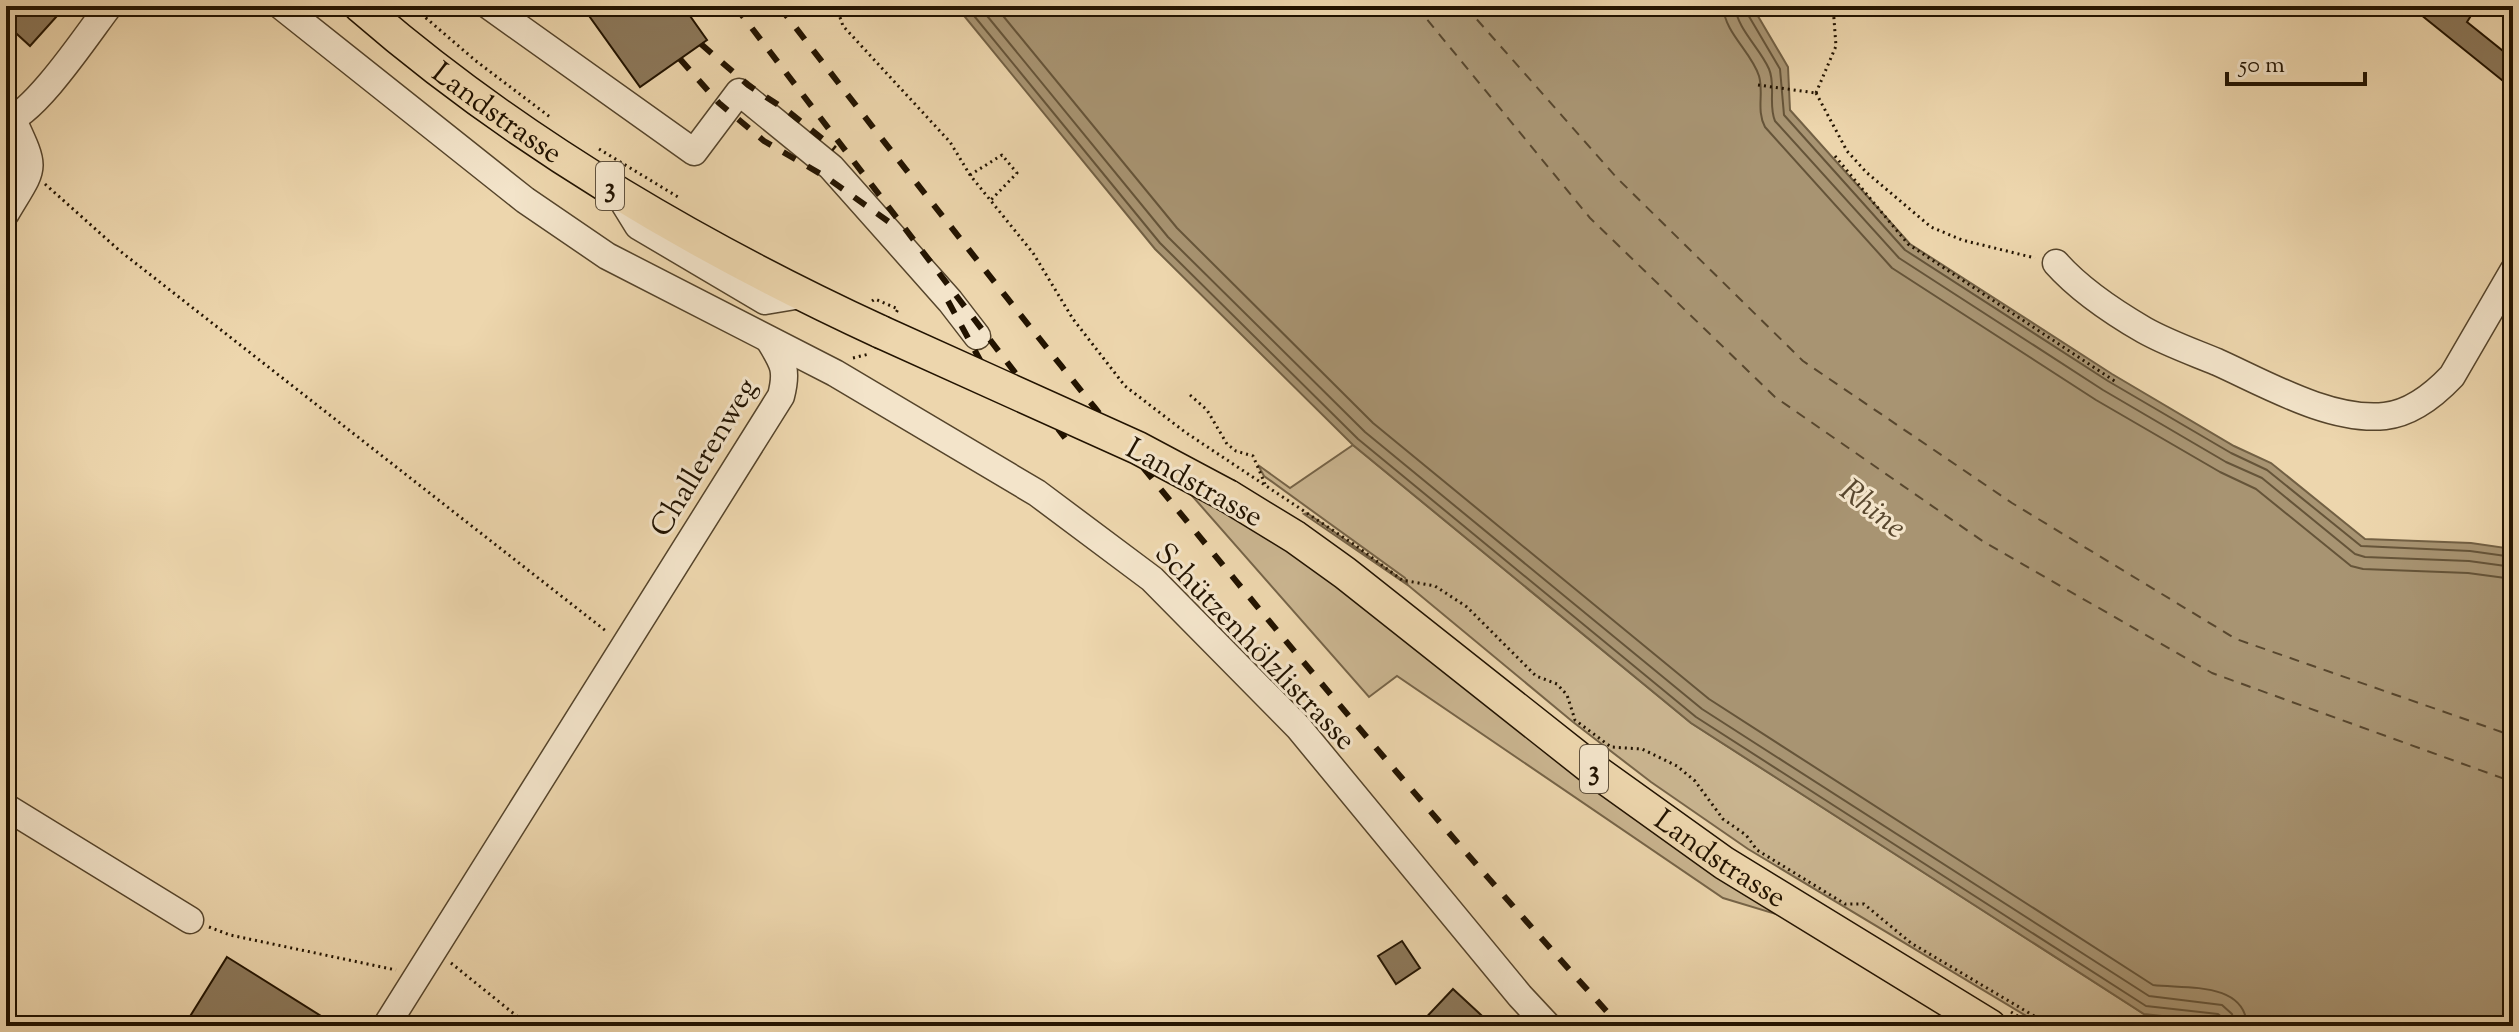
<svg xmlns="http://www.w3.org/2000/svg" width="2519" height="1032" viewBox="0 0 2519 1032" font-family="'Sorts Mill Goudy',serif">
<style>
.green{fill:#cab590;stroke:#766448;stroke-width:2}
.water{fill:#a89472;stroke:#726044;stroke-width:2}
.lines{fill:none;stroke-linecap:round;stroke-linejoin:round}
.shore{stroke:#655439;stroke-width:2}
.ferry{stroke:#58472e;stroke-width:2;stroke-dasharray:10 8;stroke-linecap:butt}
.building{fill:#8c785a;stroke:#221300;stroke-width:2}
.minor-casing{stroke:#55442b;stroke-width:29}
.major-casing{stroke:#221300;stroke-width:35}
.path{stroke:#221300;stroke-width:3;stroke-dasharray:2 4;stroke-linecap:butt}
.minor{stroke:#f3e4ca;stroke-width:26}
.major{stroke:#edd6ad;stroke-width:32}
.rail{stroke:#221300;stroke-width:6;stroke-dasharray:14 14;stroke-linecap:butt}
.major-bridge-casing{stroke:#221300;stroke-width:35;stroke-linecap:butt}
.major-bridge{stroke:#edd6ad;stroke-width:32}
.labels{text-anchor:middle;stroke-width:6;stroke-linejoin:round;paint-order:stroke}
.shield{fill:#f3e4ca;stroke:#61523d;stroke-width:2}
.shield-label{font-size:28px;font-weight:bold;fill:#221300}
.street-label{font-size:30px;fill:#221300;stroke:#f3e4ca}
.water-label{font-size:32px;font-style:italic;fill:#58472e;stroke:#f3e4ca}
</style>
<rect width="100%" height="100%" fill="#edd6ad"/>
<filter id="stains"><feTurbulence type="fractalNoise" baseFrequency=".0025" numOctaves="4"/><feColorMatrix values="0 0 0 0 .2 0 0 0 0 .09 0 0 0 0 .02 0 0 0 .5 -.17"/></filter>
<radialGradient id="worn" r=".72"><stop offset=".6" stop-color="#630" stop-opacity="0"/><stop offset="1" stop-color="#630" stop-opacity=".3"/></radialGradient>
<!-- green -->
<g class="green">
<path d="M1353,445L1691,723L2144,1014L2251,1026H2043L1748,849L1651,782L1573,722L1409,586L1304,514L1307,513L1407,583L1405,578L1264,476L1258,465L1290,488Z"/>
<path d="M1187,490L1299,555L1789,918L1723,898L1397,676L1369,697Z"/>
</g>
<!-- water -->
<path class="water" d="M956,6H1752L1788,67L1790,110L1910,244L2112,374L2234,446L2271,463L2365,539L2471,543L2513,549V1026H2251L2144,1014L1691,723L1353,445L1155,249Z"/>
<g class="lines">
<!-- shore -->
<g class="shore">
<path d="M966,6L1160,243L1358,439L1696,717L2146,1006L2218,1014L2224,1019L2225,1026"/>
<path d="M979,6L1168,237L1365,432L1702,709L2149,996L2222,1005L2232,1014L2235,1026"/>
<path d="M995,6L1177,228L1373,423L1709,699L2153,985C2185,989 2245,981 2247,1026"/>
<path d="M1723,6C1725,34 1751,51 1759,76C1764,93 1756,110 1765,127L1892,268L2096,400L2220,472L2256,489L2351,566L2363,569L2468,573L2513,579"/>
<path d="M1735,6C1737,29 1760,48 1769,69C1776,85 1768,105 1775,121L1899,258L2103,390L2226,462L2262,478L2355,554L2365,557L2469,561L2513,567"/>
<path d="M1746,6L1747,13L1780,69L1784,115L1905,250L2108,381L2231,453L2267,470L2361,546L2470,551L2513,557"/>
</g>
<!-- ferry -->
<g class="ferry">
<path d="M1416,6L1590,218L1775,397L1984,542L2212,673L2513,782"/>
<path d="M1465,6L1617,178L1803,361L2012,503L2236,639L2513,736"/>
</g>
</g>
<!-- building -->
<g class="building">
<path d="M6,6H66L30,46L6,24Z"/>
<path d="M582,6H683L707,40L640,87Z"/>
<path d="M2410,6H2477L2467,22L2513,59V89Z"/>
<path d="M1402,941L1420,968L1396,984L1378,956Z"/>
<path d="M227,957L337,1026H184Z"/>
<path d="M1453,989L1493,1026H1418Z"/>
</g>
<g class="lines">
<!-- minor casing -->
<g class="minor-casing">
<g id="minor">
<path d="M281,6L525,200L607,256L835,373L1037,493L1152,579L1298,727L1520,996L1548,1026"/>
<path d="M489,6L694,152L739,92L831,167L950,301L977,336"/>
<path d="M6,121C35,114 89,32 109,6"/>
<path d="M617,192L638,226L765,301L801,295"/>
<path d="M6,213C35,164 37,172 13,120"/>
<path d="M2056,263C2080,290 2113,312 2144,330C2167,343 2193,352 2217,362C2266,384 2331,422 2385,416C2412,413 2434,395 2452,376L2513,271"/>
<path d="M6,807L190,920"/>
<path d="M386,1026L781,396C788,369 783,363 769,340"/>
</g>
</g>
<!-- major casing -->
<g class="major-casing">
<g id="major">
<path id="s1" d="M360,6C514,140 697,247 881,332"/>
<path id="s2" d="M1228,496L1295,537L1345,573L1590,767L1724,863L1990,1026"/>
</g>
</g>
<!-- path -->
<g class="path">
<path d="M412,6L476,61L550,117"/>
<path d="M836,6L843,26L950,142L970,175L1033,253L1073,319L1125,386L1185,432L1355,545L1402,580L1435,586L1467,607L1536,676L1557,684L1567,695L1575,720L1611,747L1642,749L1677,766L1695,781L1723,819L1746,835L1757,850L1845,904H1864L1911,943L2051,1026"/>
<path d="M1758,85L1816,93"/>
<path d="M1816,93L1847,151L1866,172L1931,227L1962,240L2035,258"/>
<path d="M1816,93L1836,46L1833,6"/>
<path d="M599,149L678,197"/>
<path d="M1835,156L1908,244L2116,382"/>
<path d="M970,175L1002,155L1017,173L990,201"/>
<path d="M45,184L120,251L606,631"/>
<path d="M872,301L875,299L898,309L896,313"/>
<path d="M853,358L869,354"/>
<path d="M1190,395L1207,410L1227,444L1236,451L1253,456L1265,484"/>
<path d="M209,927L230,935L396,970"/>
<path d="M451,963L529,1026"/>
<path d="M2011,1012L2034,1026"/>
</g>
<!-- minor -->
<use href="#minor" class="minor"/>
<!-- major -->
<use href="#major" class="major"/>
<!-- rail -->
<g class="rail">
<path d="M735,6L1065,438"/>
<path d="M779,6C1048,355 1324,699 1620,1026"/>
<path d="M701,44L748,85L789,112L835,149"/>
<path d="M680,59L719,103L764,141L826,177L889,222"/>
<path d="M948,301L980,360L1017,411"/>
</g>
<!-- major-bridge casing -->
<g class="major-bridge-casing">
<path id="major-bridge" d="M881,332L1138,448L1228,496"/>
</g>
<!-- major-bridge -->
<use href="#major-bridge" class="major-bridge"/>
</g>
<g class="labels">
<!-- shield labels -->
<g class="shield">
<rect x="596" y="162" width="28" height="48" rx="6"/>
<rect x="1580" y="745" width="28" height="48" rx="6"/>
</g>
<g class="shield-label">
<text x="610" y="196">3</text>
<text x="1594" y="779">3</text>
</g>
<!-- street labels -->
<g class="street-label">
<text dy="10" stroke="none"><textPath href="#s1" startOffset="174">Landstrasse</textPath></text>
<text transform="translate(703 457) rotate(-59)" y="10">Challerenweg</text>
<text transform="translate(1195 482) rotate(29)" y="10">Landstrasse</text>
<text transform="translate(1256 646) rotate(46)" y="10">Schützenhölzlistrasse</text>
<text dy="10" stroke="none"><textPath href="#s2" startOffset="612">Landstrasse</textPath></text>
</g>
<!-- water labels -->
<g class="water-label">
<text transform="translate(1874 508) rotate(38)" y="11">Rhine</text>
</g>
</g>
<!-- margin -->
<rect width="2519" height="1032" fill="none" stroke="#edd6ad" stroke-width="32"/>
<rect x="8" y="8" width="2503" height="1016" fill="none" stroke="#221300" stroke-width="4"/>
<rect x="16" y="16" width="2487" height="1000" fill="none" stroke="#221300" stroke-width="2"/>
<!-- scale -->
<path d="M2227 72v12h138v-12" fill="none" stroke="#221300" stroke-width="4"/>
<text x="2239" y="72" font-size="24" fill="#221300" stroke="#f3e4ca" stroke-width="6" paint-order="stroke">50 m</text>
<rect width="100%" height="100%" filter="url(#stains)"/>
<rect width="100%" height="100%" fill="url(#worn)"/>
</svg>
